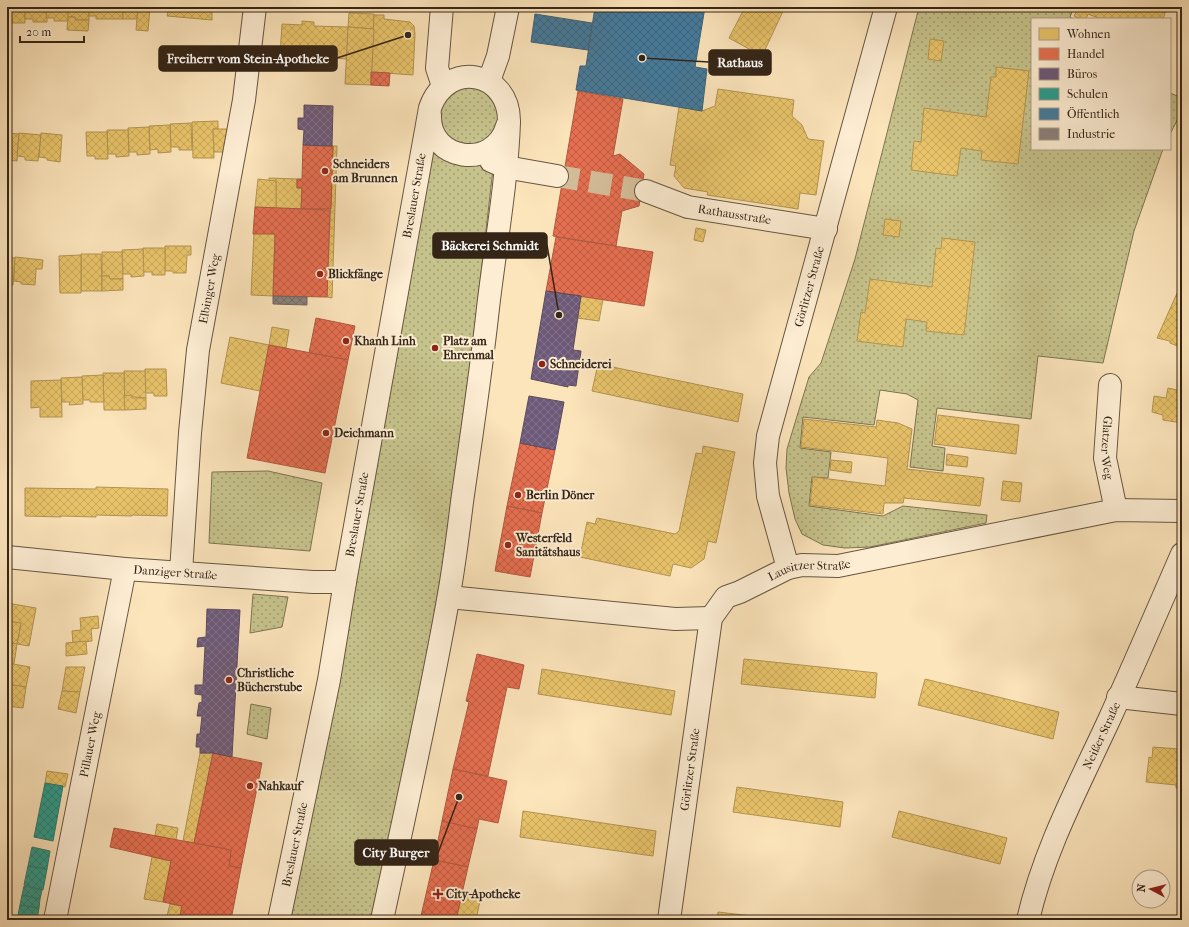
<svg xmlns="http://www.w3.org/2000/svg" width="1189" height="927" viewBox="0 0 1189 927" font-family="'IM FELL French Canon',serif">
<style>
.grass{fill:url(#grass-dots);stroke:#7d7451}
.homes{fill:url(#homes-cross-hatch);stroke:#b39451}
.shops{fill:url(#shops-cross-hatch);stroke:#b15940}
.offices{fill:url(#offices-cross-hatch);stroke:#5c495c}
.schools{fill:url(#schools-cross-hatch);stroke:#2d796b}
.public{fill:url(#public-cross-hatch);stroke:#406175}
.industry{fill:url(#industry-cross-hatch);stroke:#70655e}
.lines{fill:none;stroke-linecap:round;stroke-linejoin:round}
.minor-tunnel{stroke:#d4be9a;stroke-width:22;stroke-dasharray:22 11;stroke-linecap:butt}
.minor-casing{stroke:#665540;stroke-width:24}
.minor{stroke:#fdedd3;stroke-width:22}
.poi-dot{fill:#8f2418;stroke:#fdedd3;stroke-width:1.5}
.labels{text-anchor:middle;stroke-width:4;stroke-linejoin:round;paint-order:stroke}
.poi-label{font-size:12px;font-weight:bold;fill:#342517;stroke:#fdedd3;text-anchor:start}
.street-label{font-size:12px;fill:#342517;stroke:#fdedd3}
.leader{fill:none;stroke:#342517;stroke-width:1.5}
.callout-dot{fill:#342517;stroke:#fdedd3;stroke-width:1.5}
.callout{fill:#342517;stroke:#342517;stroke-width:1.5}
.callout-label{font-size:13px;text-anchor:middle;font-weight:bold;fill:#fff}
</style>
<defs>
<pattern id="grass-dots" width="8" height="8" patternUnits="userSpaceOnUse"><rect width="8" height="8" fill="#c6c28b"/><path d="M2 2h.1M6 6h.1" fill="none" stroke="#a29d71" stroke-width="1.8" stroke-linecap="round"/></pattern>
<pattern id="homes-cross-hatch" width="8" height="8" patternUnits="userSpaceOnUse"><rect width="8" height="8" fill="#e9c46a"/><path d="M0 0l8 8M0 8l8-8" fill="none" stroke="#c8a85b"/></pattern>
<pattern id="shops-cross-hatch" width="8" height="8" patternUnits="userSpaceOnUse"><rect width="8" height="8" fill="#e76f51"/><path d="M0 0l8 8M0 8l8-8" fill="none" stroke="#bc5b42"/></pattern>
<pattern id="offices-cross-hatch" width="8" height="8" patternUnits="userSpaceOnUse"><rect width="8" height="8" fill="#6d597a"/><path d="M0 0l8 8M0 8l8-8" fill="none" stroke="#82728a"/></pattern>
<pattern id="schools-cross-hatch" width="8" height="8" patternUnits="userSpaceOnUse"><rect width="8" height="8" fill="#2a9d8f"/><path d="M0 0l8 8M0 8l8-8" fill="none" stroke="#258074"/></pattern>
<pattern id="public-cross-hatch" width="8" height="8" patternUnits="userSpaceOnUse"><rect width="8" height="8" fill="#457b9d"/><path d="M0 0l8 8M0 8l8-8" fill="none" stroke="#3a657f"/></pattern>
<pattern id="industry-cross-hatch" width="8" height="8" patternUnits="userSpaceOnUse"><rect width="8" height="8" fill="#8a817c"/><path d="M0 0l8 8M0 8l8-8" fill="none" stroke="#726965"/></pattern>
</defs>
<rect width="100%" height="100%" fill="#fce4bb"/>
<filter id="stains"><feTurbulence type="fractalNoise" baseFrequency=".005" numOctaves="4"/><feColorMatrix values="0 0 0 0 .2 0 0 0 0 .09 0 0 0 0 .02 0 0 0 .5 -.17"/></filter>
<radialGradient id="worn" r=".72"><stop offset=".6" stop-color="#630" stop-opacity="0"/><stop offset="1" stop-color="#630" stop-opacity=".3"/></radialGradient>
<!-- grass -->
<g class="grass">
<path d="M919,7H1074L1070,17L1073,19H1032V149H1163L1134,231L1103,363L1038,356L1031,419L937,408L932,446L945,448L943,471L910,467L918,400L907,394L880,390L874,425L803,417L800,448L831,452L828,478L812,477L809,506L883,516L903,506L987,515L986,523L870,547L845,548L823,545L802,534L795,519L789,493L786,468L787,449L809,377L821,363L855,259Z"/>
<path d="M475,85L495,100L499,117L469,378L428,670L372,920H287L438,109L448,92Z"/>
<path d="M1170,93L1182,98V111L1170,134Z"/>
<path d="M268,471L322,483L310,551L209,543L212,472Z"/>
<path d="M253,594L288,597L282,627L250,633Z"/>
<path d="M251,704L271,708L267,739L247,734Z"/>
</g>
<!-- homes -->
<g class="homes">
<path d="M7,7H25V23H11V20H7Z"/>
<path d="M25,7H47V22H33V19H25Z"/>
<path d="M47,7H68V21H54V18H46Z"/>
<path d="M68,7H89V20H76L75,17H68Z"/>
<path d="M89,7H123V19H96V16H89Z"/>
<path d="M123,7H138L137,19H123Z"/>
<path d="M138,7H150L148,31L136,30Z"/>
<path d="M169,7H212V20L167,16Z"/>
<path d="M745,7H785L762,56L729,38Z"/>
<path d="M1079,7H1167L1163,19H1101L1088,14L1086,19H1081L1074,16Z"/>
<path d="M349,13L374,14V29L348,27Z"/>
<path d="M374,15H384V19L410,22L414,26L415,34L413,75L371,72Z"/>
<path d="M68,17H75L76,20H89L88,31L67,30Z"/>
<path d="M302,21L314,22V26L348,27L347,59L333,58V62H321V58L280,56L282,24L302,25Z"/>
<path d="M348,27L374,29L371,85L345,84Z"/>
<path d="M930,39L944,41L941,61L928,59Z"/>
<path d="M996,67L1029,71L1018,164L981,160L982,151L961,148L957,176L911,170L914,141L921,142L924,108L986,117L991,77H996Z"/>
<path d="M718,89L794,100L792,116L802,125L808,139L824,141L816,195L800,193L798,209L707,195L708,192L684,188L674,176L676,166L670,165L679,107L702,111L715,106Z"/>
<path d="M218,121V129H213L214,158H193L192,122Z"/>
<path d="M191,123L192,150H179V147H171L170,124Z"/>
<path d="M170,125L171,152L158,153V149L150,150L149,126Z"/>
<path d="M149,127L150,154L137,155V152H129L128,128Z"/>
<path d="M213,129H228L223,152H214Z"/>
<path d="M107,130H128L129,156L116,157V154H108Z"/>
<path d="M86,132H107L108,159H95V156H87Z"/>
<path d="M7,133L19,134L17,161L7,160Z"/>
<path d="M19,133L41,135L38,161L25,160V157L17,156Z"/>
<path d="M41,133L62,135L60,162L47,160V158L39,157Z"/>
<path d="M333,146H337L332,298L327,297Z"/>
<path d="M269,178L297,179V188H302L301,209L276,208V181H269Z"/>
<path d="M258,179L276,181V208L255,207Z"/>
<path d="M885,219L901,221L899,237L883,235Z"/>
<path d="M696,228L706,230L703,242L694,240Z"/>
<path d="M254,233L275,234L273,296L251,295Z"/>
<path d="M942,238L975,242L964,335L926,331L927,322L906,319L903,347L857,341L861,312L865,313L870,279L932,287L936,248L941,249Z"/>
<path d="M165,246H191V255H187L186,273H173V271H165Z"/>
<path d="M143,248H165V275H152V272H143Z"/>
<path d="M143,249L144,276L131,277V274H123L122,250Z"/>
<path d="M102,252H122L123,279H110L109,276H102Z"/>
<path d="M81,254H101L102,291H81Z"/>
<path d="M81,255V293H60L59,256Z"/>
<path d="M7,257L15,258L13,285H7Z"/>
<path d="M15,257L43,260L42,269H36L35,285L21,284V282L14,281Z"/>
<path d="M102,276H109L110,279H123V290L102,291Z"/>
<path d="M1182,282V348L1170,343V341L1157,338Z"/>
<path d="M581,296L603,299L599,321L577,318Z"/>
<path d="M272,327L289,330L286,348L269,345Z"/>
<path d="M230,337L269,345L260,391L221,383Z"/>
<path d="M598,364L743,394L738,422L592,391Z"/>
<path d="M145,369H166L167,396H154V393H145Z"/>
<path d="M124,371H145L146,398L124,396Z"/>
<path d="M103,373H124L125,410H104Z"/>
<path d="M103,375L104,402H90V400H83L82,376Z"/>
<path d="M82,377L83,404L69,405L70,402H62L61,378Z"/>
<path d="M61,380L62,417H40V407L31,408V381Z"/>
<path d="M1168,388L1182,391V423L1163,420V415L1152,412L1154,396L1166,398Z"/>
<path d="M132,395V398H146V409L125,410L124,396Z"/>
<path d="M938,415L1019,425L1016,454L934,444Z"/>
<path d="M804,419L876,427L877,420L898,423L912,429L907,469L984,478L980,506L904,498L903,503H884L883,514L810,505L813,477L885,486L888,458L801,447Z"/>
<path d="M703,446L735,452L716,543L708,541L704,559L691,568L673,564L670,576L580,557L587,522L595,524L597,518L675,534L679,531L696,453L702,454Z"/>
<path d="M947,454L968,457L967,467L946,465Z"/>
<path d="M831,460L852,462L851,473L830,470Z"/>
<path d="M1003,481L1022,483L1020,502L1001,500Z"/>
<path d="M96,487L168,489L167,516L132,515V516L96,515V517L61,516V517L25,516V488L96,489Z"/>
<path d="M7,603L36,608L29,646L17,644L21,623L7,621Z"/>
<path d="M98,616L99,628L91,629L92,641L73,643L72,631L81,630L80,618Z"/>
<path d="M7,621L21,623L17,644L7,642Z"/>
<path d="M86,641L87,654L66,656V643Z"/>
<path d="M7,642L17,644L14,664L7,663Z"/>
<path d="M744,659L877,673L875,698L741,684Z"/>
<path d="M7,663L30,667L26,687L7,684Z"/>
<path d="M66,667H85L80,692L62,691Z"/>
<path d="M542,669L675,691L671,715L538,694Z"/>
<path d="M925,679L1059,712L1053,739L918,705Z"/>
<path d="M7,684L26,687L23,708L7,706Z"/>
<path d="M62,691L80,692L76,713L58,709Z"/>
<path d="M1153,747L1179,749L1178,754H1182V788H1176V785L1146,782L1149,757L1152,758Z"/>
<path d="M200,753H213L194,843L183,841Z"/>
<path d="M47,771L68,774L65,787L45,783Z"/>
<path d="M737,787L843,802L840,827L733,812Z"/>
<path d="M523,811L656,831L653,856L520,837Z"/>
<path d="M899,811L1007,838L1000,864L892,837Z"/>
<path d="M157,824L178,828L176,840L155,836Z"/>
<path d="M152,857L171,861L163,902L144,899Z"/>
<path d="M463,892L481,896L476,920H456Z"/>
<path d="M170,904L182,906L179,920H166Z"/>
<path d="M718,912L786,920H717Z"/>
</g>
<!-- shops -->
<g class="shops">
<path d="M371,72L390,73L389,86L371,85Z"/>
<path d="M578,91L623,99L613,156L620,154L644,174L639,206L622,211L616,246L553,236Z"/>
<path d="M303,145L333,146L331,209H301L302,188H297V179H302Z"/>
<path d="M255,207L330,210L327,297L273,296L275,234H253Z"/>
<path d="M556,237L653,252L644,306L546,291Z"/>
<path d="M316,318L355,326L348,360L309,353Z"/>
<path d="M269,345L348,360L325,473L247,458Z"/>
<path d="M520,443L555,450L542,513L507,506Z"/>
<path d="M507,506L542,513L530,577L495,571Z"/>
<path d="M477,654L524,665L519,689L507,687L488,776L453,769L469,702L466,701Z"/>
<path d="M213,753L262,763L241,868L229,866L231,850L194,843Z"/>
<path d="M453,769L507,781L498,823L479,819L477,829L442,821Z"/>
<path d="M442,821L477,829L468,867L434,860Z"/>
<path d="M114,828L231,850L229,866L241,868L231,920H179L182,906L163,902L171,861L110,847Z"/>
<path d="M434,860L468,867L456,920H420Z"/>
</g>
<!-- offices -->
<g class="offices">
<path d="M304,105L333,106L332,146L303,145L304,130L298,129V118H304Z"/>
<path d="M546,291L581,296L573,350L581,351L576,386L568,385V387L531,379Z"/>
<path d="M529,396L564,402L555,450L520,443Z"/>
<path d="M207,609L240,610L232,757L213,753H200V747H196L197,734H200L202,716H197L199,703L202,702V695L195,694V685H203L205,646L197,647L198,638L206,637Z"/>
</g>
<!-- schools -->
<g class="schools">
<path d="M45,783L63,786L53,841L34,837Z"/>
<path d="M32,847L50,851L47,869L28,866Z"/>
<path d="M28,866L47,869L43,890L24,885Z"/>
<path d="M24,886L42,890L40,899L22,895Z"/>
<path d="M22,895L40,899L39,908L20,905Z"/>
<path d="M20,905L39,908L37,920H17Z"/>
</g>
<!-- public -->
<g class="public">
<path d="M595,7H705L695,67L707,69L702,111L576,90L580,66H586Z"/>
<path d="M535,14L592,23L588,50L531,42Z"/>
</g>
<!-- industry -->
<path class="industry" d="M273,296L307,297V305L273,304Z"/>
<g class="lines">
<!-- minor-tunnel -->
<path class="minor-tunnel" d="M557,176L646,191"/>
<!-- minor casing -->
<g class="minor-casing">
<g id="minor">
<path d="M442,7L437,68L443,86"/>
<path d="M489,81L498,56L508,7"/>
<path d="M430,115C428,161 494,171 507,126"/>
<path d="M491,161L505,167L557,176"/>
<path id="s1" d="M646,191L688,207L826,229"/>
<path id="s2" d="M1110,385L1105,458L1116,510"/>
<path id="s3" d="M7,557L125,569L313,582H345"/>
<path id="s4" d="M788,568L768,496L765,463L768,436L886,7"/>
<path id="s5" d="M181,572L190,433L198,350L244,100L255,7"/>
<path d="M449,597L675,619L711,618"/>
<path d="M1118,697L1182,704"/>
<path id="s6" d="M55,920L125,569"/>
<path id="s7" d="M279,920L329,680L345,582L430,108C447,59 510,71 509,122C507,182 495,248 488,308C481,373 471,438 462,502C458,535 454,567 448,600C429,707 405,813 382,920"/>
<path id="s8" d="M669,920L711,618L726,597L740,592L788,568L802,565L838,566L1116,510L1182,511"/>
<path id="s9" d="M1028,920C1044,850 1079,785 1109,720C1134,665 1158,609 1182,554"/>
</g>
</g>
<!-- minor -->
<use href="#minor" class="minor"/>
</g>
<!-- markers -->
<g class="poi-dot">
<circle cx="325" cy="171" r="4"/>
<circle cx="320" cy="274" r="4"/>
<circle cx="346" cy="341" r="4"/>
<circle cx="435" cy="348" r="4"/>
<circle cx="542" cy="364" r="4"/>
<circle cx="326" cy="433" r="4"/>
<circle cx="518" cy="495" r="4"/>
<circle cx="508" cy="545" r="4"/>
<circle cx="229" cy="680" r="4"/>
<circle cx="250" cy="786" r="4"/>
<path d="M436 888h4v4h4v4h-4v4h-4v-4h-4v-4h4z"/>
</g>
<g class="labels">
<!-- poi labels -->
<g class="poi-label">
<text x="333" y="168">Schneiders<tspan x="333" dy="14">am Brunnen</tspan></text>
<text x="328" y="278">Blickfänge</text>
<text x="354" y="345">Khanh Linh</text>
<text x="443" y="345">Platz am<tspan x="443" dy="14">Ehrenmal</tspan></text>
<text x="550" y="368">Schneiderei</text>
<text x="334" y="437">Deichmann</text>
<text x="526" y="499">Berlin Döner</text>
<text x="516" y="542">Westerfeld<tspan x="516" dy="14">Sanitätshaus</tspan></text>
<text x="237" y="677">Christliche<tspan x="237" dy="14">Bücherstube</tspan></text>
<text x="258" y="790">Nahkauf</text>
<text x="446" y="898">City-Apotheke</text>
</g>
<!-- street labels -->
<g class="street-label">
<text dy="4" stroke="none"><textPath href="#s7" startOffset="737">Breslauer Straße</textPath></text>
<text dy="4" stroke="none"><textPath href="#s1" startOffset="92">Rathausstraße</textPath></text>
<text dy="4" stroke="none"><textPath href="#s4" startOffset="290">Görlitzer Straße</textPath></text>
<text dy="4" stroke="none"><textPath href="#s5" startOffset="285">Elbinger Weg</textPath></text>
<text dy="4" stroke="none"><textPath href="#s2" startOffset="63">Glatzer Weg</textPath></text>
<text dy="4" stroke="none"><textPath href="#s7" startOffset="413">Breslauer Straße</textPath></text>
<text dy="4" stroke="none"><textPath href="#s8" startOffset="420">Lausitzer Straße</textPath></text>
<text dy="4" stroke="none"><textPath href="#s3" startOffset="169">Danziger Straße</textPath></text>
<text dy="4" stroke="none"><textPath href="#s9" startOffset="199">Neißer Straße</textPath></text>
<text dy="4" stroke="none"><textPath href="#s6" startOffset="179">Pillauer Weg</textPath></text>
<text dy="4" stroke="none"><textPath href="#s8" startOffset="152">Görlitzer Straße</textPath></text>
<text dy="4" stroke="none"><textPath href="#s7" startOffset="77">Breslauer Straße</textPath></text>
</g>
</g>
<!-- callouts -->
<path class="leader" d="M408 35L337 58M642 58L709 62M559 315L547 245M459 797L438 853"/>
<g class="callout-dot">
<circle cx="408" cy="35" r="4"/>
<circle cx="642" cy="58" r="4"/>
<circle cx="559" cy="315" r="4"/>
<circle cx="459" cy="797" r="4"/>
</g>
<g class="callout">
<rect x="159" y="46" width="178" height="25" rx="4"/>
<rect x="709" y="50" width="62" height="25" rx="4"/>
<rect x="433" y="233" width="114" height="25" rx="4"/>
<rect x="355" y="840" width="83" height="25" rx="4"/>
</g>
<g class="callout-label">
<text x="248" y="63">Freiherr vom Stein-Apotheke</text>
<text x="740" y="67">Rathaus</text>
<text x="490" y="250">Bäckerei Schmidt</text>
<text x="396" y="857">City Burger</text>
</g>
<!-- margin -->
<rect width="1189" height="927" fill="none" stroke="#fce4bb" stroke-width="24"/>
<rect x="8" y="8" width="1173" height="911" fill="none" stroke="#342517" stroke-width="2"/>
<rect x="12" y="12" width="1165" height="903" fill="none" stroke="#342517"/>
<!-- legend -->
<rect x="1031" y="18" width="140" height="132" fill="#fdedd3" stroke="#ad9d88"/>
<rect x="1039" y="28" width="20" height="12" fill="#e9c46a" stroke="#ad9d88"/>
<text x="1067" y="38" font-size="12" fill="#342517">Wohnen</text>
<rect x="1039" y="48" width="20" height="12" fill="#e76f51" stroke="#ad9d88"/>
<text x="1067" y="58" font-size="12" fill="#342517">Handel</text>
<rect x="1039" y="68" width="20" height="12" fill="#6d597a" stroke="#ad9d88"/>
<text x="1067" y="78" font-size="12" fill="#342517">Büros</text>
<rect x="1039" y="88" width="20" height="12" fill="#2a9d8f" stroke="#ad9d88"/>
<text x="1067" y="98" font-size="12" fill="#342517">Schulen</text>
<rect x="1039" y="108" width="20" height="12" fill="#457b9d" stroke="#ad9d88"/>
<text x="1067" y="118" font-size="12" fill="#342517">Öffentlich</text>
<rect x="1039" y="128" width="20" height="12" fill="#8a817c" stroke="#ad9d88"/>
<text x="1067" y="138" font-size="12" fill="#342517">Industrie</text>
<!-- north arrow -->
<g transform="translate(1151 889) rotate(277)"><circle r="19" fill="#fdedd3" stroke="#ad9d88"/>
<path d="M0-3L7 15L0 10L-7 15Z" fill="#8f2418"/>
<text y="-6" font-size="11" font-weight="bold" text-anchor="middle" fill="#342517">N</text>
</g>
<!-- scale -->
<path d="M20 36v6h64v-6" fill="none" stroke="#342517" stroke-width="2"/>
<text x="26" y="36" font-size="12" fill="#342517" stroke="#fdedd3" stroke-width="3" paint-order="stroke">20 m</text>
<rect width="100%" height="100%" filter="url(#stains)"/>
<rect width="100%" height="100%" fill="url(#worn)"/>
</svg>
